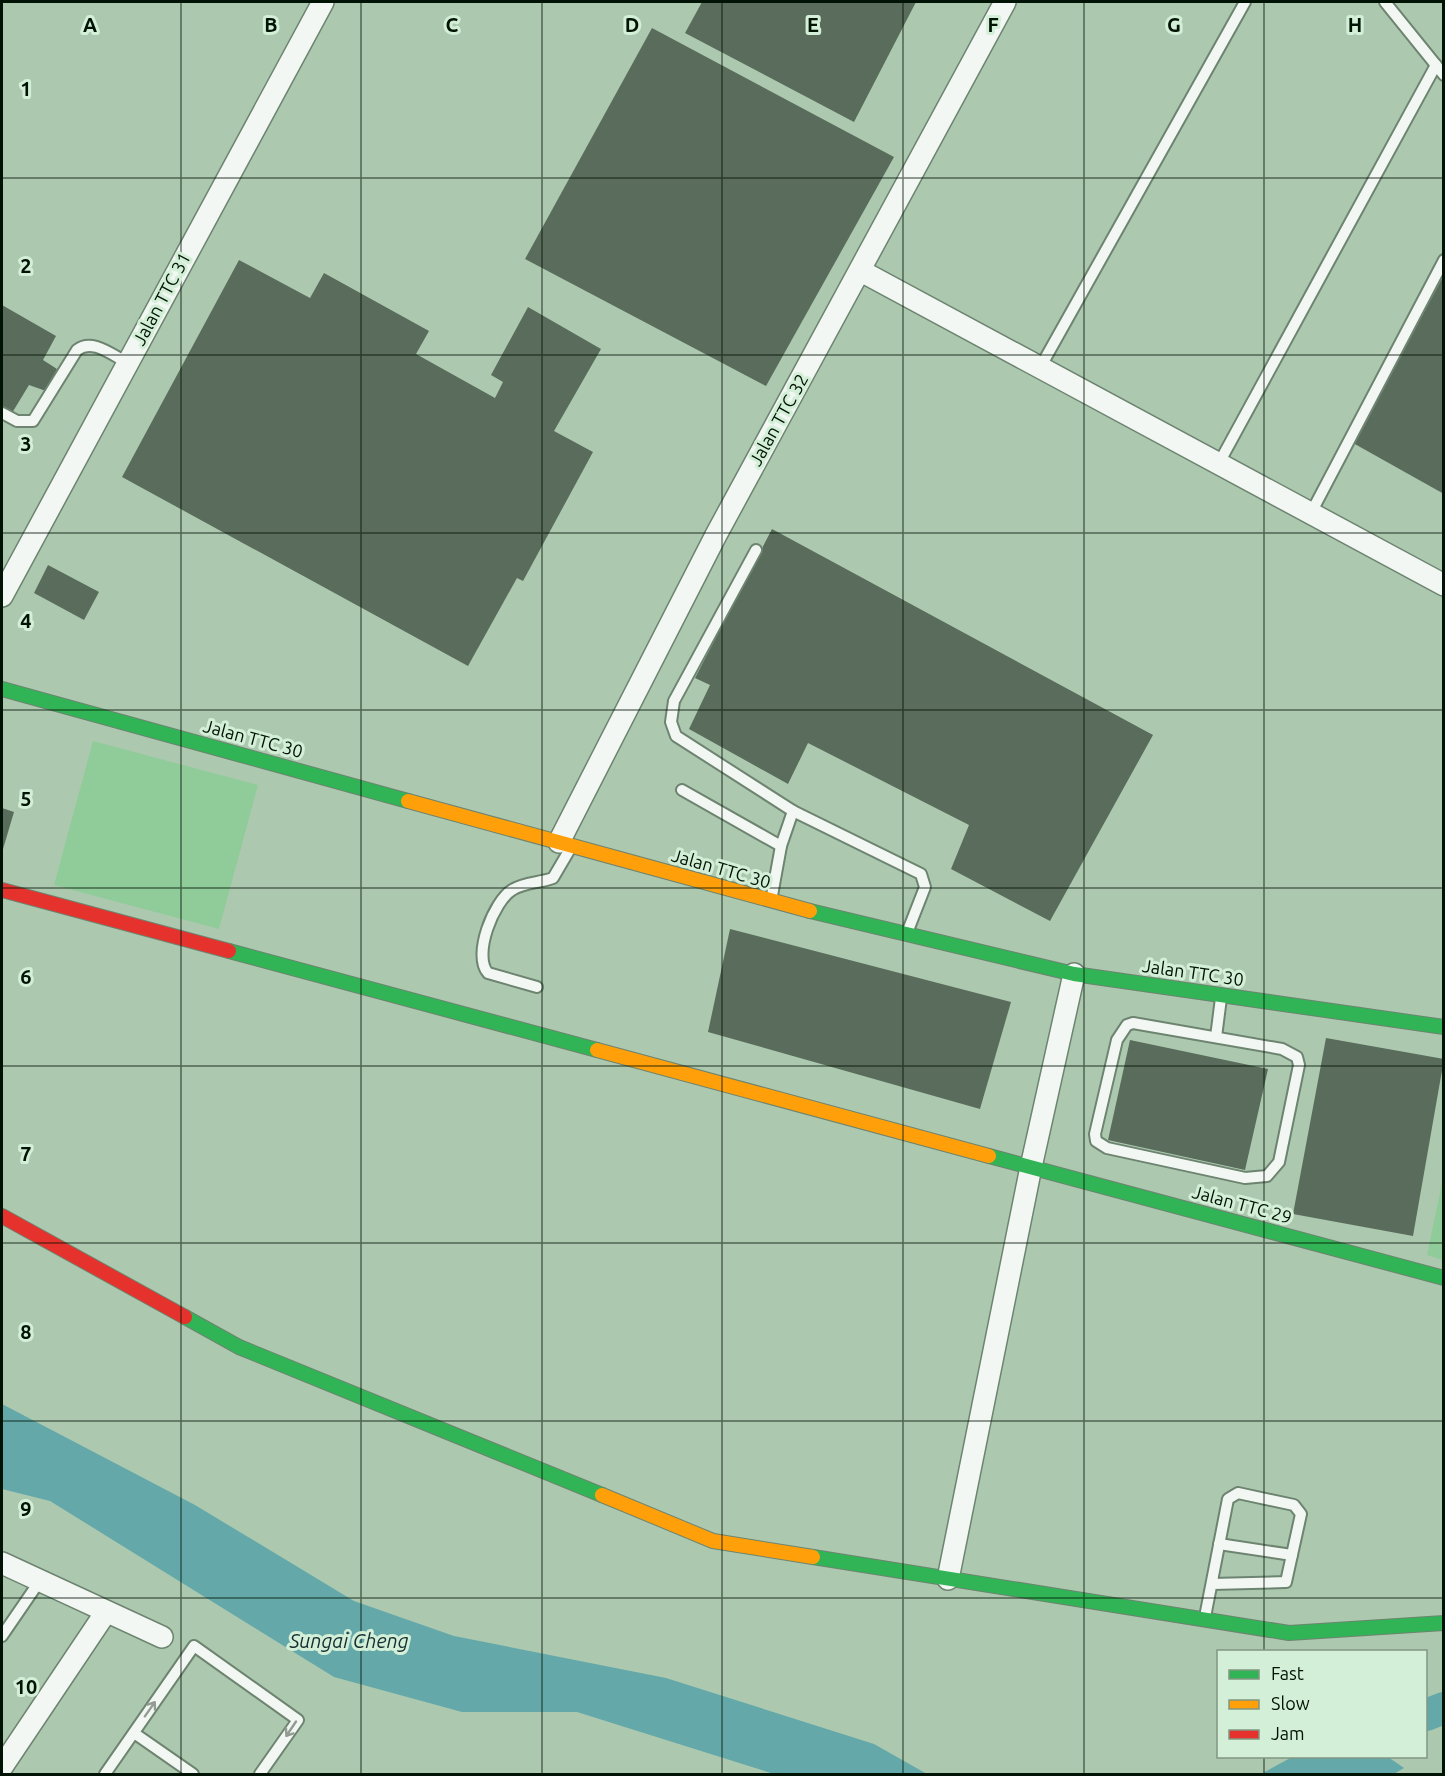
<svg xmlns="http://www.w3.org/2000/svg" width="1445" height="1776" viewBox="0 0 1445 1776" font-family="Ubuntu,sans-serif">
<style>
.green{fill:#90cb9a}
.water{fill:#64a8a9}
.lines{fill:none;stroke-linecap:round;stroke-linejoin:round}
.river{stroke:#64a8a9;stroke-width:32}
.building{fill:#5a6c5c}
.lane-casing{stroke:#6d8470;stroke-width:14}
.street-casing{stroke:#6d8470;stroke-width:24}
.fast-casing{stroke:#6d8470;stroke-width:16}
.slow-casing{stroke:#6d8470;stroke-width:16}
.jam-casing{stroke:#6d8470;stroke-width:16}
.lane{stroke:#f3f7f3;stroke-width:10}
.street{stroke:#f3f7f3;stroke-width:21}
.fast{stroke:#30b455;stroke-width:14}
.slow{stroke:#ff9f0a;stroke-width:14}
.jam{stroke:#e5322d;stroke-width:14}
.oneway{stroke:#929c93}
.grid{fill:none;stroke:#011304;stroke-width:1.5;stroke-opacity:0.55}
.labels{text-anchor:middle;stroke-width:6;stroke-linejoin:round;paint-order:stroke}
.street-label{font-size:18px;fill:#011304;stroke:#d4efd7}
.water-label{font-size:20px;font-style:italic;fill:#142f33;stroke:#d4efd7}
.grid-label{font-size:20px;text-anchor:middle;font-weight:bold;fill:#011304;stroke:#d4efd7;stroke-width:6;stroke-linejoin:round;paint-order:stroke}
</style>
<rect width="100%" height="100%" fill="#acc9af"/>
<!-- green -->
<g class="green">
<path d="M93,741L258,785L219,929L54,885Z"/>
<path d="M1443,1178V1260L1427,1255Z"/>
</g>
<!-- water -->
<g class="water">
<path d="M2,1404L195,1505L354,1601L454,1636L666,1678L874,1744L927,1774H774L577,1712H462L334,1677L50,1501L2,1489Z"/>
<path d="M1294,1756L1388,1757L1404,1768L1394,1774H1261Z"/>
</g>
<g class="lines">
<!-- river -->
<path class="river" d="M1426,1715L1444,1708"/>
</g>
<!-- building -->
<g class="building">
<path d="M702,2H916L854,122L685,33Z"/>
<path d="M652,28L894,157L766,386L525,259Z"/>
<path d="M239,260L310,298L324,273L429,331L416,354L495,398L503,382L491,375L528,307L601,349L554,431L593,452L523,581L517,578L468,666L122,477Z"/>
<path d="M1444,275V494L1353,443Z"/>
<path d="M2,305L56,336L43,360L57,369L46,391L29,385L12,413L2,408Z"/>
<path d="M772,529L1153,735L1050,921L951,869L969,825L808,743L788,784L689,729L710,685L695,678Z"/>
<path d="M48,565L99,592L84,620L34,593Z"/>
<path d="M2,808L14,812L3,849H2Z"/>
<path d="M730,929L1011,1002L980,1109L708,1032Z"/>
<path d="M1326,1038L1444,1059L1413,1236L1293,1214Z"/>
<path d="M1130,1040L1268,1069L1245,1170L1108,1140Z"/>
</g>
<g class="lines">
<!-- lane casing -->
<g class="lane-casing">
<g id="lane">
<path d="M1385,2L1444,75"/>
<path d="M1041,366L1245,2"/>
<path d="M2,413L17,421H33L77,350C92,338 112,355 128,363"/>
<path d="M1219,463L1436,65"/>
<path d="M1311,513L1444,260"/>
<path d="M756,550L674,701L671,722L676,736L793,811"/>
<path d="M682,790L781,846"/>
<path d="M771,901L781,846L793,811L921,874L925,887L907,933"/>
<path d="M537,987L488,973C472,955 494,901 512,890C524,882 540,883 553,878L570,849"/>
<path d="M1133,1023L1282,1049L1297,1057L1299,1065L1279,1162L1267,1176L1245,1178L1107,1148L1096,1141L1095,1134L1117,1040L1127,1025Z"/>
<path d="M1216,1037L1221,998"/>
<path d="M1219,1544L1292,1555"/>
<path d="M1205,1617L1228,1499L1238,1493L1294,1505L1301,1514L1286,1582L1212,1584"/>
<path d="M2,1636L39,1582"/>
<path d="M134,1733L193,1774"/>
<path d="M105,1774L194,1646L298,1720L260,1774"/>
</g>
</g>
<!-- street casing -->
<g class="street-casing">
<g id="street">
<path d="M861,271L1444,585"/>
<path d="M2,596L323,2"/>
<path d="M559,842L716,535L1005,2"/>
<path d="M2,1563L162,1637"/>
<path d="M948,1579L1031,1167L1074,974"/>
<path d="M2,1767L106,1612"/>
</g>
</g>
<!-- fast casing -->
<g class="fast-casing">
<g id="fast">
<path d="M2,689L408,801"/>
<path d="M810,911L1074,974L1444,1027"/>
<path d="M229,951L597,1050"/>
<path d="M989,1156L1444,1278"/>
<path d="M185,1317L239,1347L602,1495"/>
<path d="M813,1557L1289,1633L1444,1623"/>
</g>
</g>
<!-- slow casing -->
<g class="slow-casing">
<g id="slow">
<path d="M408,801L810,911"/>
<path d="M597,1050L989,1156"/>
<path d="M602,1495L713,1541L813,1557"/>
</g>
</g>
<!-- jam casing -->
<g class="jam-casing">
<g id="jam">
<path d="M2,890L229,951"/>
<path d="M2,1216L185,1317"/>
</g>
</g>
<!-- lane -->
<use href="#lane" class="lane"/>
<!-- street -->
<use href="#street" class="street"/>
<!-- fast -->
<use href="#fast" class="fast"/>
<!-- slow -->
<use href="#slow" class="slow"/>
<!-- jam -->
<use href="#jam" class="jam"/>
</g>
<!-- one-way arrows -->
<defs><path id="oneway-shaft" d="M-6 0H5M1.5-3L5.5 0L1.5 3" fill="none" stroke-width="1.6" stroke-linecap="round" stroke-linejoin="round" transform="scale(1.5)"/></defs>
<g class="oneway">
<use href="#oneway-shaft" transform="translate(150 1709) rotate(-55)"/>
<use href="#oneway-shaft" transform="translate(291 1729) rotate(124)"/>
</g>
<!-- grid -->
<path class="grid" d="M181,2V1774M361,2V1774M542,2V1774M722,2V1774M903,2V1774M1084,2V1774M1264,2V1652M2,178H1444M2,355H1444M2,533H1444M2,710H1444M2,888H1444M2,1066H1444M2,1243H1444M2,1421H1444M2,1598H1444M1264,1756V1774"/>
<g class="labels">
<!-- street labels -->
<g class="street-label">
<text transform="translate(162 299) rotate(-62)" y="6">Jalan TTC 31</text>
<text transform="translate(779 420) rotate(-61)" y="6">Jalan TTC 32</text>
<text transform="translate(253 739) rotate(15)" y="6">Jalan TTC 30</text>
<text transform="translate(721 869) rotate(16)" y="6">Jalan TTC 30</text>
<text transform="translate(1193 973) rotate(8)" y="6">Jalan TTC 30</text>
<text transform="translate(1242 1205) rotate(15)" y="6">Jalan TTC 29</text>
</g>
<!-- water labels -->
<g class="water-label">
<text x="349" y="1648">Sungai Cheng</text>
</g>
</g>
<g class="grid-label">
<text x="90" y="32">A</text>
<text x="271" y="32">B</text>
<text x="452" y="32">C</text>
<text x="632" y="32">D</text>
<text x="813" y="32">E</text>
<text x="993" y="32">F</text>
<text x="1174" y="32">G</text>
<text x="1355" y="32">H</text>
<text x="26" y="96">1</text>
<text x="26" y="273">2</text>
<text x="26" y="451">3</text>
<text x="26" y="628">4</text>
<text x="26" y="806">5</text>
<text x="26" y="984">6</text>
<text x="26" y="1161">7</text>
<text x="26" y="1339">8</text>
<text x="26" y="1516">9</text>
<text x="26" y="1694">10</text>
</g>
<!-- border -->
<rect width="1445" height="1776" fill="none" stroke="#011304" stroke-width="6"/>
<!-- legend -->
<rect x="1217" y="1650" width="210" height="108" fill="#d4efd7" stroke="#809783" stroke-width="1.5"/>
<rect x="1229" y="1670" width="30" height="9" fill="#30b455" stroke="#809783" stroke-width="1.5"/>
<text x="1271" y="1680" font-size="18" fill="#011304">Fast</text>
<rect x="1229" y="1700" width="30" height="9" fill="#ff9f0a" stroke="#809783" stroke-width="1.5"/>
<text x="1271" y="1710" font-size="18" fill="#011304">Slow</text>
<rect x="1229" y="1730" width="30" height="9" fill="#e5322d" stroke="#809783" stroke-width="1.5"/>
<text x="1271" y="1740" font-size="18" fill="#011304">Jam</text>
</svg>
